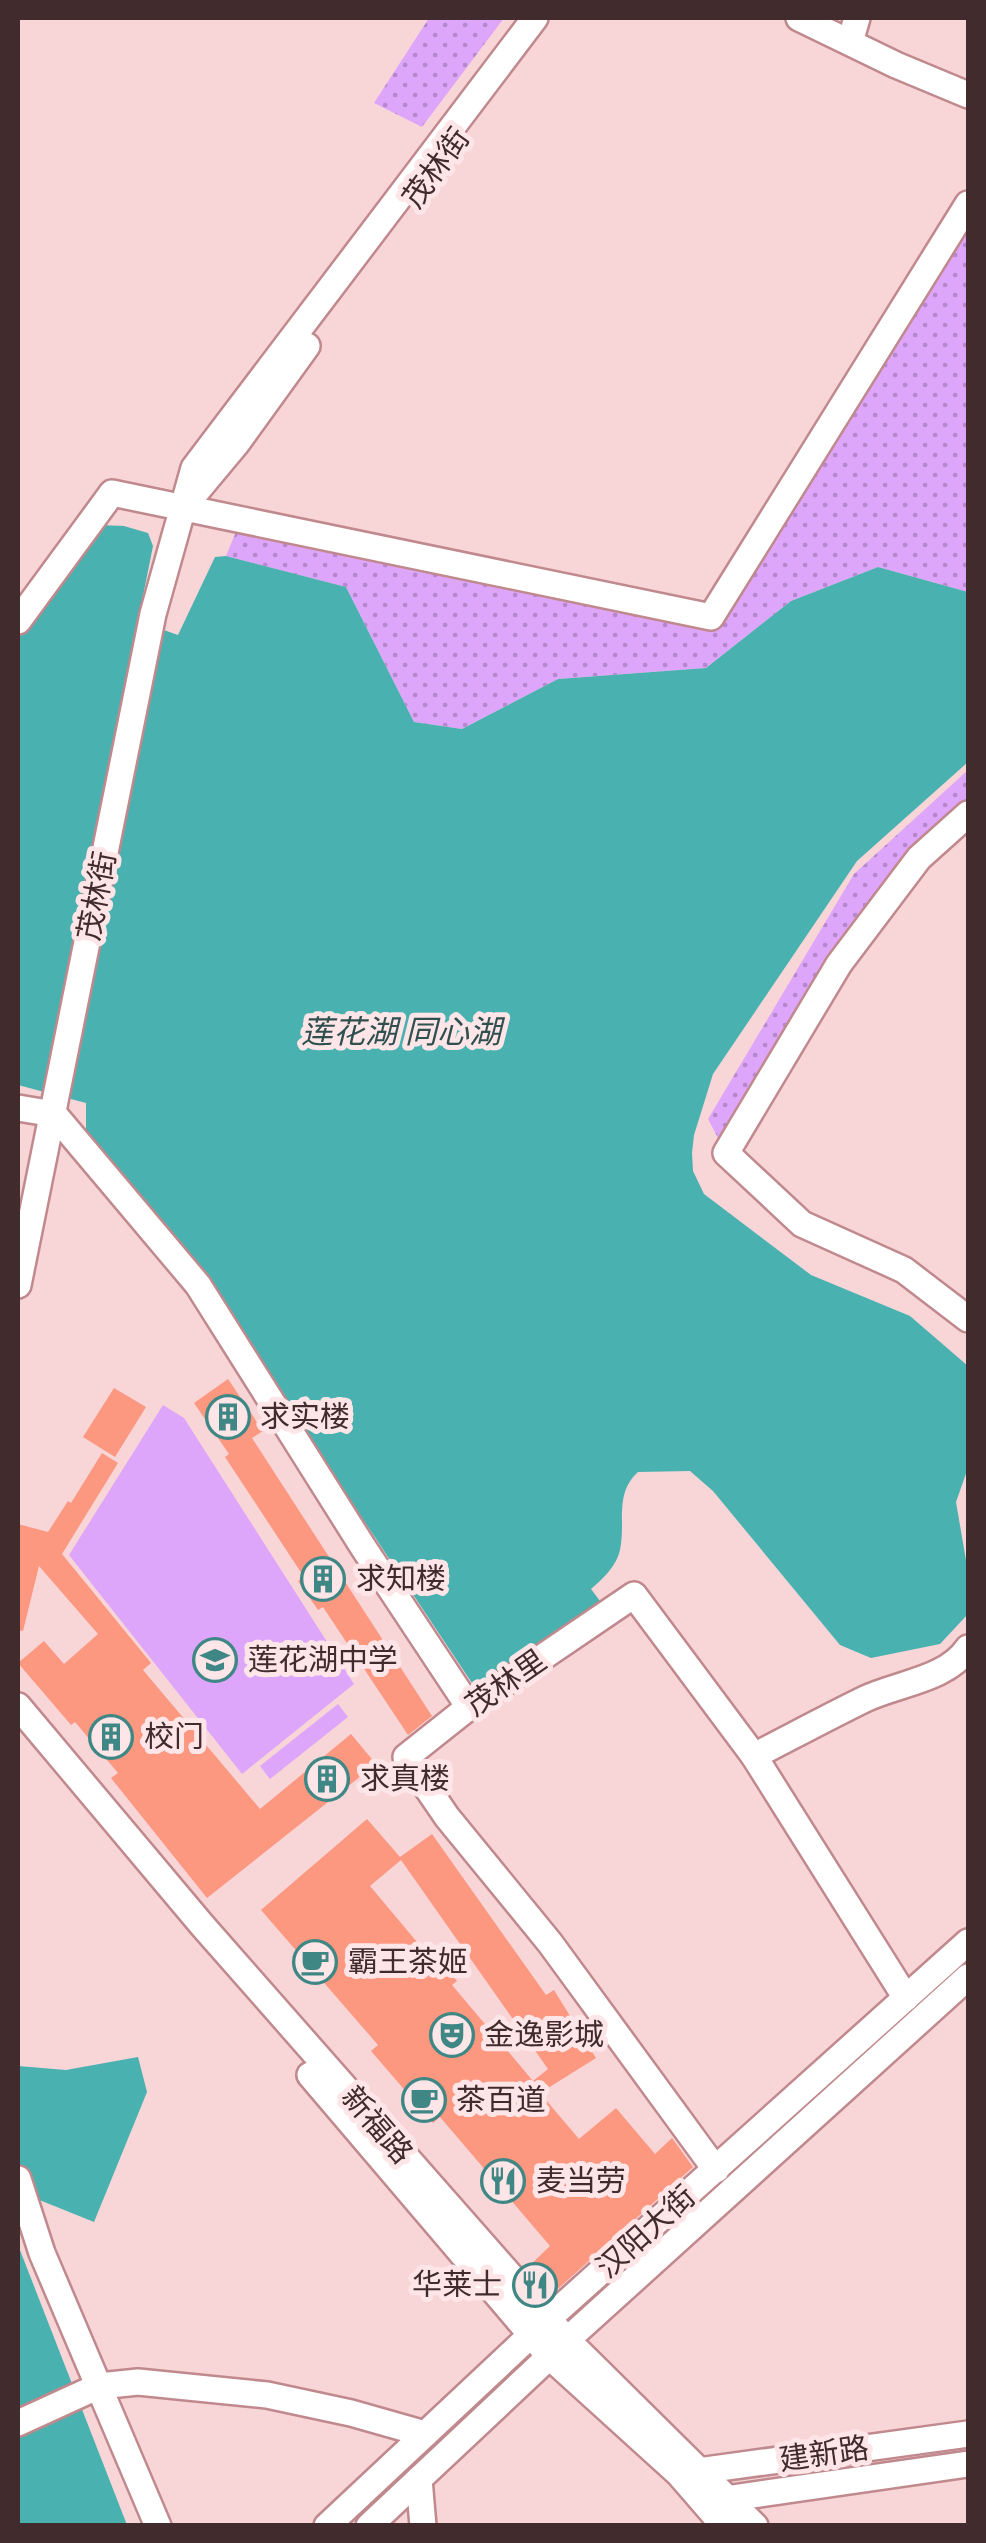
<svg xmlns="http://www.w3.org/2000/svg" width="986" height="2543" viewBox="0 0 986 2543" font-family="'Public Sans','Noto Sans SC',sans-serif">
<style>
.green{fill:#dea6fb}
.park{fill:url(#park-dots)}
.water{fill:#49b1af}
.building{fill:#fc9780;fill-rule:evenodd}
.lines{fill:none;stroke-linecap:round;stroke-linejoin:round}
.minor-casing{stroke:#c0898d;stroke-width:30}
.minor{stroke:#fff;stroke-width:25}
.labels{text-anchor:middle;stroke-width:10;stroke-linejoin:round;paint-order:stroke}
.street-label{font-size:30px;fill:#422b2d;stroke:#fee5e7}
.poi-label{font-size:30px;fill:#422b2d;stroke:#fee5e7;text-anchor:start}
.water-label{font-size:32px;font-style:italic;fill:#304f4f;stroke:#fee5e7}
</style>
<defs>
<pattern id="park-dots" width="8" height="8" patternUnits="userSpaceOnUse" patternTransform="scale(2.5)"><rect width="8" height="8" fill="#dea6fb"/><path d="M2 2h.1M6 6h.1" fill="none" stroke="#b687cc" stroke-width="1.8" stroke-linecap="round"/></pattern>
</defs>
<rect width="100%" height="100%" fill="#f8d5d7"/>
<!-- green -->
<g class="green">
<path d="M163,1405L184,1418L354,1684L242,1774L69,1555Z"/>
<path d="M338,1704L348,1717L270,1779L260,1766Z"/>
</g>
<!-- park -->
<g class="park">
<path d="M429,18H504L422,127L374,103Z"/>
<path d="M968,215V592L878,567L791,601L706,668L558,679L462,729L414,722L346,587L226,556L235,534L229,503L696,608L723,595Z"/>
<path d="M968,770V798L895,872L726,1153L708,1119L854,874Z"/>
</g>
<!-- water -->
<g class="water">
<path d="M99,525L124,526L148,533L153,546L138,621L178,635L215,557L226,556L346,587L414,722L462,729L558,679L706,668L791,601L878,567L968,592V762L857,861L713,1074L694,1135L692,1153L693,1171L704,1194L811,1275L910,1316L968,1366V1468L956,1502L968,1572V1614L940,1644L871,1658L840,1645L713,1491L690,1471L638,1472C614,1494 626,1521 620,1550C617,1565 603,1579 591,1589L600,1601L474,1686L197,1270L86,1136V1103L18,1085V636Z"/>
<path d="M138,2057L147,2092L94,2222L37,2199L40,2214L18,2227V2066L66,2070Z"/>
<path d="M18,2245L127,2525H18Z"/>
</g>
<!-- building -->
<g class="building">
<path d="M228,1379L263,1431L252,1438L432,1716L408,1735L323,1607L318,1610L298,1581L304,1577L225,1457L229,1454L194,1403Z"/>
<path d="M114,1388L146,1407L115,1457L83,1437Z"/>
<path d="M102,1453L118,1463L62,1554L151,1663L143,1670L260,1809L351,1734L376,1764L207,1898L111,1778L118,1773L75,1722L71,1725L18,1663L44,1641L64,1664L98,1634L39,1566L23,1631L18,1630V1524L48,1532L68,1501L71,1503Z"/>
<path d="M367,1819L400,1857L432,1834L546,1995L554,1990L596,2058L540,2093L579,2139L616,2108L655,2154L672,2138L693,2167L550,2296L526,2269L550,2246L440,2117L433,2123L371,2051L378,2045L261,1910ZM401,1860L548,2069L533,2081L452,1985L457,1981L426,1944L422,1948L370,1886Z"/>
</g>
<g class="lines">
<!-- minor casing -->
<g class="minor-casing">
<g id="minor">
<path d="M799,18L896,65L968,95"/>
<path d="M850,42L857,18"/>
<path d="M192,497L237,443L307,346"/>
<path d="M18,621L112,493L711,617L968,204"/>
<path d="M968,814L919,858L839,964L726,1153L802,1224L904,1270L968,1319"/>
<path d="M18,1108L54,1114L198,1285L363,1547L469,1707"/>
<path d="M18,1285L153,614L194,468L535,18"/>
<path d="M18,1706L202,1925L567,2340L755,2526"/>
<path d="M754,1756C791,1737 828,1717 865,1699C899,1683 946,1680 968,1648"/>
<path d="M310,2075L550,2357L679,2474L724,2526"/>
<path d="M716,2170L550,1943L447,1817L406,1757L469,1707L634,1595L754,1756L906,1998"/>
<path d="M18,2179L42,2253L158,2526"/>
<path d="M18,2423L99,2386L138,2382L267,2395L351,2413L425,2434"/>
<path d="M691,2472L968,2434"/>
<path d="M419,2479L423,2526"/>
<path d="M718,2500L968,2464"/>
<path d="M327,2526L548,2319L968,1942"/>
<path d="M369,2526L567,2340L968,1977"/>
</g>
</g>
<!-- minor -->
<use href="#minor" class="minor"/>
</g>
<!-- icons -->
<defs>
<g id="building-ring" transform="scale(2.25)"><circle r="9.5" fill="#fee5e7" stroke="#3f8785" stroke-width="1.5"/><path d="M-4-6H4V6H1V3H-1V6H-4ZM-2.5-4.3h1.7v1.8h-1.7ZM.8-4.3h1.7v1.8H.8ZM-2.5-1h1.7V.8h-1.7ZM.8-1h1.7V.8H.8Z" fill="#3f8785"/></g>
<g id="school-ring" transform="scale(2.25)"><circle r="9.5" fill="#fee5e7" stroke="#3f8785" stroke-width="1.5"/><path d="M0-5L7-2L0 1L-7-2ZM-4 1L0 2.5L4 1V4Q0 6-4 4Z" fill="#3f8785"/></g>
<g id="cafe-ring" transform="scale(2.25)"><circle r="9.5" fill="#fee5e7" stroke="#3f8785" stroke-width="1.5"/><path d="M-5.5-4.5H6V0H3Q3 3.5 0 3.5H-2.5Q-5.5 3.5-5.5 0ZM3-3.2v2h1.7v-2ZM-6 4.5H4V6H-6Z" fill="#3f8785"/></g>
<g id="theatre-ring" transform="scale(2.25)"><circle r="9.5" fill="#fee5e7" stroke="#3f8785" stroke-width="1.5"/><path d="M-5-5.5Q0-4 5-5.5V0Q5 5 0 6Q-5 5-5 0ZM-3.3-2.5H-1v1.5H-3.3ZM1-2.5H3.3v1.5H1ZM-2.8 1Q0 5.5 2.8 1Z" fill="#3f8785"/></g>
<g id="restaurant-ring" transform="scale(2.25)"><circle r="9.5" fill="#fee5e7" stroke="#3f8785" stroke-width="1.5"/><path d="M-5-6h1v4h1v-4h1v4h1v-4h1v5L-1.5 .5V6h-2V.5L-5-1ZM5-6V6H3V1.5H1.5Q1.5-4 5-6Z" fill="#3f8785"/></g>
</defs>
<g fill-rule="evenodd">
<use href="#building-ring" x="228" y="1417"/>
<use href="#building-ring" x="323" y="1579"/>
<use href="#school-ring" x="215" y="1660"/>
<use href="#building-ring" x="111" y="1737"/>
<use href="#building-ring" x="327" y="1779"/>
<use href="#cafe-ring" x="315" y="1962"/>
<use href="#theatre-ring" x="452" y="2035"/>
<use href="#cafe-ring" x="424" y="2100"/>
<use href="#restaurant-ring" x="503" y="2181"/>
<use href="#restaurant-ring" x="535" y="2285"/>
</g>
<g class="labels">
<!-- street labels -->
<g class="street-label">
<text transform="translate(436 168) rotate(-54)" y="10">茂林街</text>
<text transform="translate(97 896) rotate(-79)" y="10">茂林街</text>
<text transform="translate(506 1683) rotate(-35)" y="10">茂林里</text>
<text transform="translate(377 2125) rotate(49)" y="10">新福路</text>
<text transform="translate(646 2232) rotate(-42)" y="10">汉阳大街</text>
<text transform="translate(824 2454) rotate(-8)" y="10">建新路</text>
</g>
<!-- poi labels -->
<g class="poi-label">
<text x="260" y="1427">求实楼</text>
<text x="356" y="1589">求知楼</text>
<text x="248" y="1670">莲花湖中学</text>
<text x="144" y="1747">校门</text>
<text x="360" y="1789">求真楼</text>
<text x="348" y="1972">霸王茶姬</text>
<text x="484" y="2045">金逸影城</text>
<text x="456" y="2110">茶百道</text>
<text x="536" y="2191">麦当劳</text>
<text x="502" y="2295" text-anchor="end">华莱士</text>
</g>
<!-- water labels -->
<g class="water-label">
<text x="401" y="1043">莲花湖 同心湖</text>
</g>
</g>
<!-- border -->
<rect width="986" height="2543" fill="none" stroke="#422b2d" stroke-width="40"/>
</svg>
